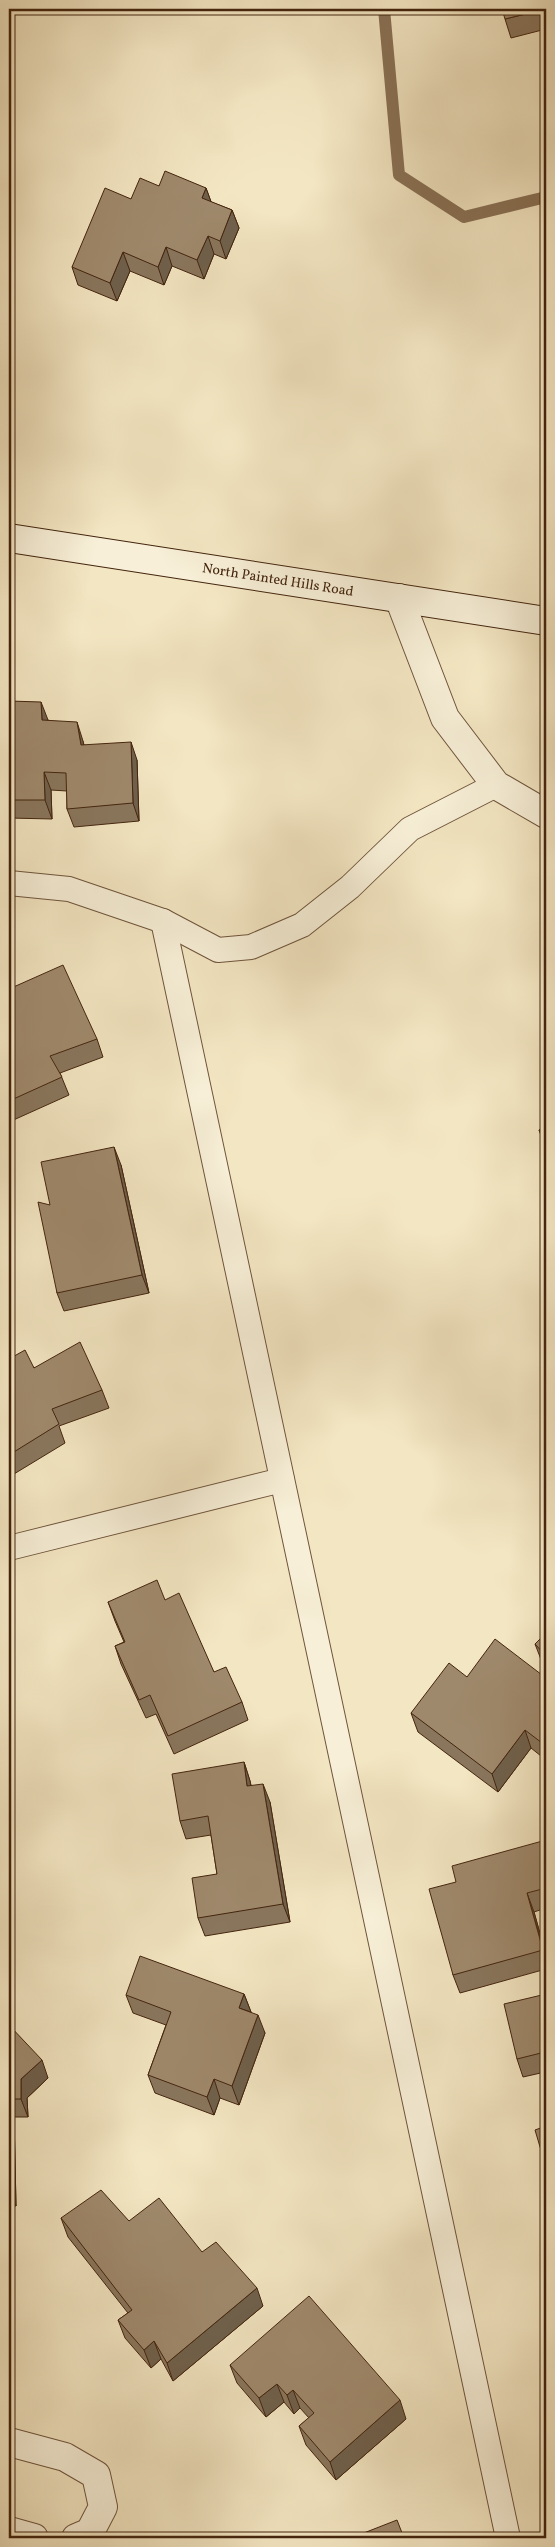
<svg xmlns="http://www.w3.org/2000/svg" width="555" height="2547" viewBox="0 0 555 2547" font-family="Vollkorn,serif">
<style>
.lines{fill:none;stroke-linecap:round;stroke-linejoin:round}
.stream{stroke:#897155;stroke-width:12}
.lane-casing{stroke:#6f543b;stroke-width:26}
.street-casing{stroke:#6f543b;stroke-width:30}
.secondary-casing{stroke:#43240e;stroke-width:30}
.lane{stroke:#f7efd7;stroke-width:24}
.street{stroke:#f7efd7;stroke-width:28}
.secondary{stroke:#f7efd7;stroke-width:28}
.wall{fill:#89765d;stroke:#43240e}
.shaded-wall{fill:#6f604c;stroke:#43240e}
.building{fill:#9f896c;stroke:#43240e}
.labels{text-anchor:middle;stroke-width:4;stroke-linejoin:round;paint-order:stroke}
.street-label{font-size:14px;fill:#43240e;stroke:#f7efd7}
</style>
<rect width="100%" height="100%" fill="#f3e6c2"/>
<filter id="stains"><feTurbulence type="fractalNoise" baseFrequency=".004" numOctaves="4"/><feColorMatrix values="0 0 0 0 .2 0 0 0 0 .09 0 0 0 0 .02 0 0 0 .5 -.17"/></filter>
<radialGradient id="worn" r=".72"><stop offset=".6" stop-color="#630" stop-opacity="0"/><stop offset="1" stop-color="#630" stop-opacity=".3"/></radialGradient>
<g class="lines">
<!-- stream -->
<path class="stream" d="M384,9L399,175L464,217L546,197"/>
<!-- lane casing -->
<g class="lane-casing">
<g id="lane">
<path d="M9,883L69,889L163,921L218,950L251,947L302,925L350,887L410,829L496,785"/>
<path d="M163,921L508,2538"/>
<path d="M9,1548L282,1480"/>
</g>
</g>
<!-- street casing -->
<g class="street-casing">
<g id="street">
<path d="M399,598L445,718L496,785L546,814"/>
<path d="M9,2442L65,2457L96,2475L103,2507L90,2532L76,2538"/>
<path d="M9,2531L34,2538"/>
</g>
</g>
<!-- secondary casing -->
<g class="secondary-casing">
<path id="secondary" d="M9,538L546,621"/>
</g>
<!-- lane -->
<use href="#lane" class="lane"/>
<!-- street -->
<use href="#street" class="street"/>
<!-- secondary -->
<use href="#secondary" class="secondary"/>
</g>
<!-- wall -->
<g class="wall">
<path d="M546,9V29L511,38L505,19Z"/>
<path d="M159,186L206,188L211,202L232,210L239,228L226,259L214,254L204,279L172,266L164,285L130,271L117,301L78,285L72,267L131,199Z"/>
<path d="M9,701L48,720L83,741L84,745L137,760L139,821L74,827L67,809V791L51,790L52,819L9,818Z"/>
<path d="M9,989L97,1039L103,1057L60,1073L69,1095L9,1122Z"/>
<path d="M546,1125V1149L539,1130Z"/>
<path d="M121,1165L149,1293L64,1311L57,1293L50,1205Z"/>
<path d="M9,1359L102,1390L109,1408L59,1426L65,1443L9,1477Z"/>
<path d="M165,1600L214,1672L242,1702L248,1720L174,1754L156,1714L146,1718L121,1664L115,1646L124,1642L115,1621L108,1602Z"/>
<path d="M546,1633V1667L542,1662L535,1644Z"/>
<path d="M467,1677L546,1678V1760L531,1748L498,1792L418,1732L411,1713Z"/>
<path d="M244,1762L250,1781L251,1785L270,1802L290,1922L205,1936L198,1918L217,1874L211,1835L186,1839L180,1821Z"/>
<path d="M546,1840V1908L534,1912L546,1955V1969L460,1993L453,1975L456,1882Z"/>
<path d="M244,1994L251,2012L265,2033L239,2105L220,2098L214,2115L155,2093L148,2075L166,2025L133,2013L126,1995Z"/>
<path d="M546,1994L545,2072L523,2077L517,2059Z"/>
<path d="M9,2025L48,2078L27,2098L28,2117H14L16,2206H9Z"/>
<path d="M61,2218L129,2221L202,2252L263,2306L173,2381L161,2359L151,2368L125,2338L118,2320L128,2313L68,2237Z"/>
<path d="M230,2365L406,2419L336,2480L306,2445L299,2426L309,2418L300,2408L294,2414L284,2402L266,2417L237,2383Z"/>
</g>
<!-- shaded-wall -->
<g class="shaded-wall">
<path d="M206,188L213,207L202,198Z"/>
<path d="M232,210L239,228L226,259L220,241Z"/>
<path d="M208,236L214,254L204,279L197,260Z"/>
<path d="M166,247L172,266L164,285L158,267Z"/>
<path d="M123,252L130,271L117,301L110,283Z"/>
<path d="M41,702L48,720L49,738L42,720Z"/>
<path d="M77,722L83,741L87,764L81,745Z"/>
<path d="M131,742L137,760L139,821L133,803Z"/>
<path d="M44,772L51,790L52,819L45,800Z"/>
<path d="M114,1147L121,1165L149,1293L142,1275Z"/>
<path d="M525,1730L531,1748L498,1792L492,1774Z"/>
<path d="M244,1762L250,1781L254,1804L247,1786Z"/>
<path d="M263,1784L270,1802L290,1922L283,1904Z"/>
<path d="M527,1893L534,1912L546,1955V1958Z"/>
<path d="M244,1994L251,2012L239,2008Z"/>
<path d="M258,2015L265,2033L239,2105L232,2086Z"/>
<path d="M42,2060L48,2078L27,2098L28,2117L21,2099V2079Z"/>
<path d="M214,2079L220,2098L214,2115L207,2097Z"/>
<path d="M9,2102L14,2117L16,2206L9,2188Z"/>
<path d="M257,2288L263,2306L173,2381L167,2363Z"/>
<path d="M154,2341L161,2359L151,2368L144,2350Z"/>
<path d="M277,2384L284,2402L266,2417L259,2398Z"/>
<path d="M293,2390L300,2408L294,2414L287,2395Z"/>
<path d="M400,2400L406,2419L336,2480L330,2462Z"/>
</g>
<!-- building -->
<g class="building">
<path d="M502,9H546L505,19Z"/>
<path d="M165,171L206,188L202,198L232,210L220,241L208,236L197,260L166,247L158,267L123,252L110,283L72,267L105,188L131,199L140,178L159,186Z"/>
<path d="M9,701L41,702L42,720L77,722L81,745L131,742L133,803L67,809L66,773L44,772L45,800H9Z"/>
<path d="M63,965L97,1039L50,1056L62,1077L9,1101V989Z"/>
<path d="M546,1125V1143L539,1130Z"/>
<path d="M114,1147L142,1275L57,1293L38,1202L50,1205L41,1162Z"/>
<path d="M80,1342L102,1390L52,1409L59,1424L9,1455V1359L25,1350L34,1368Z"/>
<path d="M157,1580L165,1600L179,1593L214,1672L226,1667L242,1702L168,1736L150,1695L139,1700L115,1646L125,1642L108,1602Z"/>
<path d="M546,1633V1656L535,1644Z"/>
<path d="M495,1639L546,1678V1746L525,1730L492,1774L411,1713L449,1663L467,1677Z"/>
<path d="M244,1762L247,1786L263,1784L283,1904L198,1918L192,1878L217,1874L208,1816L180,1821L172,1774Z"/>
<path d="M546,1840V1888L527,1893L543,1950L453,1975L429,1889L456,1882L452,1866Z"/>
<path d="M140,1956L244,1994L239,2008L258,2015L232,2086L214,2079L207,2097L148,2075L171,2012L126,1995Z"/>
<path d="M546,1994V2077L541,2053L517,2059L504,2004Z"/>
<path d="M9,2025L42,2060L21,2079V2099H9Z"/>
<path d="M546,2126V2167L535,2130Z"/>
<path d="M101,2190L129,2221L159,2198L202,2252L216,2242L257,2288L167,2363L154,2341L144,2350L118,2320L132,2310L61,2218Z"/>
<path d="M309,2296L400,2400L330,2462L299,2426L314,2413L293,2390L287,2395L277,2384L259,2398L230,2365Z"/>
<path d="M397,2520L404,2538H351Z"/>
</g>
<g class="labels">
<!-- street labels -->
<g class="street-label">
<text transform="translate(278 579) rotate(9)" y="5">North Painted Hills Road</text>
</g>
</g>
<!-- margin -->
<rect width="555" height="2547" fill="none" stroke="#f3e6c2" stroke-width="30"/>
<rect x="10" y="10" width="535" height="2527" fill="none" stroke="#43240e" stroke-width="2.5"/>
<rect x="15" y="15" width="525" height="2517" fill="none" stroke="#43240e"/>
<rect width="100%" height="100%" filter="url(#stains)"/>
<rect width="100%" height="100%" fill="url(#worn)"/>
</svg>
